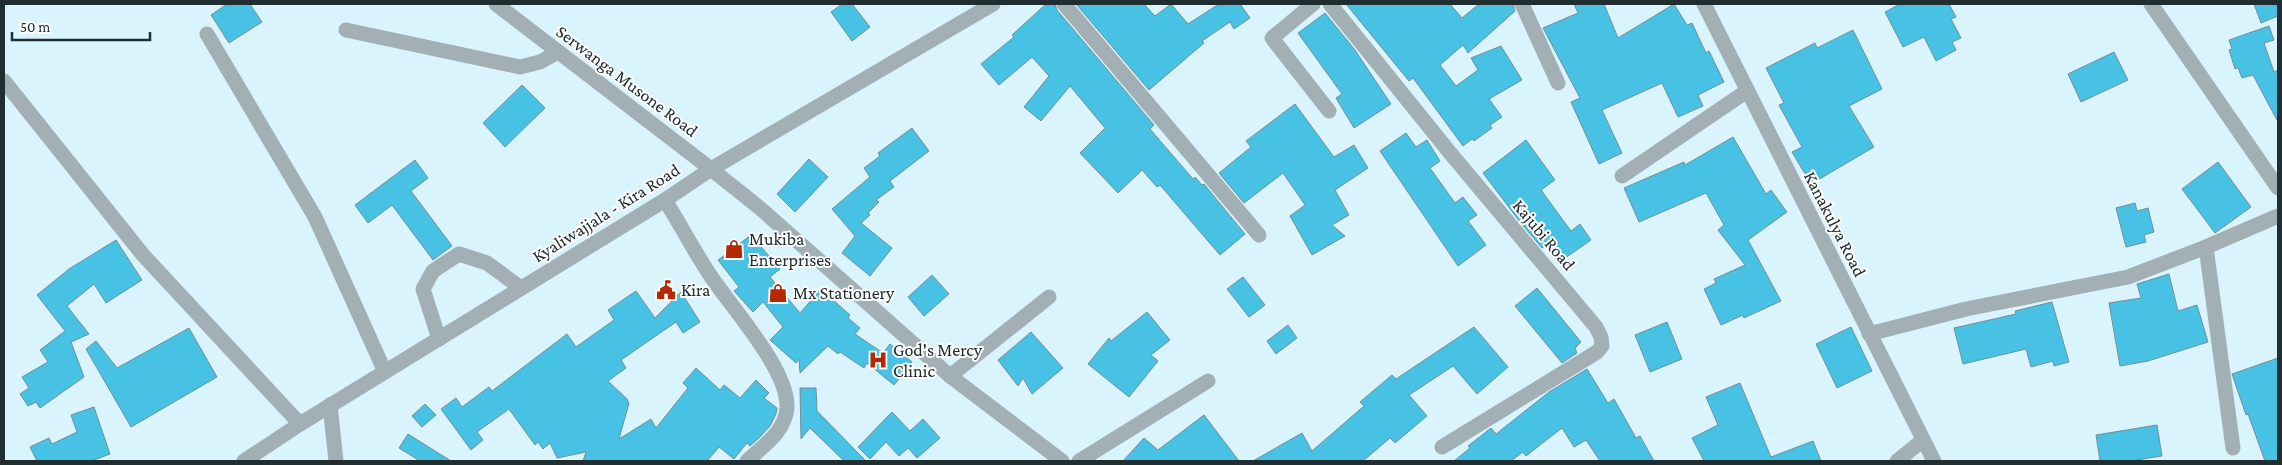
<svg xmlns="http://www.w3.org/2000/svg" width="2282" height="465" viewBox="0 0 2282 465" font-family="'Crimson Pro',serif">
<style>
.building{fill:#47c2e4;stroke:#708f99}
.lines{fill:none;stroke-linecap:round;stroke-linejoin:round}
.minor{stroke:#a2b0b5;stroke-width:15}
.labels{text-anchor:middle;stroke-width:4;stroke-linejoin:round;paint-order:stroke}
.street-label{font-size:18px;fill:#202d31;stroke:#fcfcfc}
.poi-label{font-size:18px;fill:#202d31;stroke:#fcfcfc;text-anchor:start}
</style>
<rect width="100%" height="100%" fill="#d9f4fd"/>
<!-- building -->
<g class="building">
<path d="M227,4H250L262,22L229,43L211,15Z"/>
<path d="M842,4H852L870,27L852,41L831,12Z"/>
<path d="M1046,4H1055L1057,10L1154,125L1150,129L1193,179L1195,177L1202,185L1204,184L1245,234L1220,255L1160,185L1157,187L1142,170L1118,193L1080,153L1105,128L1070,86L1041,121L1024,107L1049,76L1032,57L999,85L981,64L1014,37L1012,35Z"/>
<path d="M1076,4H1144L1155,16L1171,4L1188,24L1219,4H1240L1250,18L1234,29L1230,22L1202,41L1204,43L1149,90Z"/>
<path d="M1346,4H1450L1462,18L1479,4H1513L1515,11L1468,53L1463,45L1440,65L1456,86L1478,70L1471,58L1501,46L1522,80L1489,99L1502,117L1490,125L1492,128L1474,141L1472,139L1463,146L1413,78L1409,81Z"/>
<path d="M1574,4H1604L1618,38L1674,4L1687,25L1692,23L1706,53L1709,51L1724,82L1698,95L1703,106L1678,117L1662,83L1602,110L1622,153L1599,164L1571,102L1580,98L1543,28L1578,13Z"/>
<path d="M1900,4H1949L1956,17L1951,19L1961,38L1952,42L1956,50L1936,61L1924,37L1903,47L1885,12Z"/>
<path d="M2254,4H2278V16L2261,23Z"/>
<path d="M1325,13L1355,50L1391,104L1354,128L1336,98L1342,94L1298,33Z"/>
<path d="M2269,26L2274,40L2264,43L2274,72L2278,70V122L2253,75L2242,78L2238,68L2235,69L2229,50L2232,49L2229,40Z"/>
<path d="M1853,30L1882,89L1849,106L1874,147L1811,184L1792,152L1802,147L1779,105L1784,103L1766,68L1815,43L1817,48Z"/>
<path d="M2114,52L2128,80L2081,102L2068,74Z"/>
<path d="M522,85L545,108L505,147L483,123Z"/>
<path d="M1295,104L1334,157L1354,145L1368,168L1335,190L1349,215L1332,225L1345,236L1312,255L1290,216L1305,205L1283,173L1244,203L1219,173L1251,147L1246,141Z"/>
<path d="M912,128L929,151L890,181L894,187L876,200L879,202L868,213L870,215L861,223L892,248L870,276L842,253L855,236L832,209L870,177L864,168L880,156L878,153Z"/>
<path d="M1406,133L1416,147L1427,140L1440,161L1430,168L1455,203L1463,197L1477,215L1468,221L1486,245L1458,266L1380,151Z"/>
<path d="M1733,137L1766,194L1771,190L1787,212L1748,240L1781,301L1744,318L1743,315L1721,325L1704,289L1716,283L1714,279L1745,265L1718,230L1724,225L1706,193L1639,222L1624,188L1684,162L1685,165Z"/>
<path d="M1526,140L1555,180L1541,190L1571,231L1580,224L1591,240L1558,263L1546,245L1542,248L1520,222L1483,173Z"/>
<path d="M809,159L828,177L795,212L777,194Z"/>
<path d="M415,160L428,178L411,191L452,246L433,260L392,205L368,223L355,205Z"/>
<path d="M2218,162L2251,207L2215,233L2182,189Z"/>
<path d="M2135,203L2137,211L2148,208L2154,232L2144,235L2146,242L2126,247L2116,208Z"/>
<path d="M751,235L780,269L770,277L800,313L821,289L850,315L848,318L860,328L855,334L883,353L890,344L912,362L894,385L867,363L864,368L840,352L838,354L828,346L800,373L799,359L796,363L770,340L783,327L763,302L753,312L734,291L739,287L718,260Z"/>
<path d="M116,240L142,280L106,303L94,284L67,306L89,334L71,342L84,377L40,408L36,402L28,406L20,394L29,388L22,377L48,362L40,350L65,331L37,295L69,269Z"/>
<path d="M2169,274L2178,311L2197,305L2208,342L2148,361L2120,366L2109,303L2141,298L2137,284Z"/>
<path d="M932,275L949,294L924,316L908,297Z"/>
<path d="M1243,277L1265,305L1249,317L1227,289Z"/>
<path d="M1537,288L1581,342L1575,348L1577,353L1562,363L1515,306Z"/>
<path d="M636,291L655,318L681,292L700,322L683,333L676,322L621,360L626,368L608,381L627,399L629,403L619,439L651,419L656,428L688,388L683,383L696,368L720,390L724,385L740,398L756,380L769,393L764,398L777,408L776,414L770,426L760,437L750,446L747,443L734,459L719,447L707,461H583L586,452L557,458L550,443L543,449L538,442L535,445L509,409L477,432L483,440L471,450L441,409L456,398L462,407L489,387L492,391L567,334L576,347L614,320L608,310Z"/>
<path d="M2052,302L2069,362L2054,366L2053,361L2031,367L2026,349L1963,364L1954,328L2016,314L2015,311Z"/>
<path d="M1147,312L1170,340L1151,355L1158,361L1129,397L1088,364L1109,338L1111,341Z"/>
<path d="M1667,322L1682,359L1650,372L1635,335Z"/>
<path d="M1288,325L1297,338L1276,354L1267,341Z"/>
<path d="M1474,327L1508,367L1477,394L1453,366L1409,395L1427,416L1395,443L1390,438L1363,461H1253L1302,433L1312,451L1364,406L1360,402L1392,375L1396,379Z"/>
<path d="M1851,327L1872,371L1837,388L1816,344Z"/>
<path d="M189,328L217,377L131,427L86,349L96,341L117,368Z"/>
<path d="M1031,332L1063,368L1032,394L1023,378L1018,386L998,360Z"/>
<path d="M2278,358V461H2265L2248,414L2246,415L2232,374Z"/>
<path d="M1587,369L1608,403L1614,399L1636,438L1640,436L1654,461H1600L1586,440L1574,447L1562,428L1526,456L1523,452L1511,461H1454L1470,448L1468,446L1491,428L1496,434L1549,392Z"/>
<path d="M1740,383L1771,457L1813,441L1821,461H1704L1692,438L1718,425L1706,397Z"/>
<path d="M800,388H816L817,411L866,461H844L810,428L801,439Z"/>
<path d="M425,404L436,415L422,427L412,416Z"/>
<path d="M94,407L110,454L91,461H37L30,447L49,438L52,444L77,432L71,415Z"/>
<path d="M892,412L910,431L923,419L940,438L917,458L908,448L899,456L886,442L870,459L858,447Z"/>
<path d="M1204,415L1239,461H1123L1144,438L1158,450Z"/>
<path d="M2157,425L2162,456L2130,461H2100L2096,435Z"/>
<path d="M408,434L451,461H420L399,448Z"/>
</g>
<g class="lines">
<!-- minor -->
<g class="minor">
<path d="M496,4L711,169L761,209L950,376L1062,461"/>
<path d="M1064,4L1259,235"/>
<path d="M1313,4L1272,38L1329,111"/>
<path d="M1330,4L1451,154L1596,327L1601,337L1602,346L1597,352L1442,447"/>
<path d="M1522,4L1558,83"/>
<path d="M1704,4L1934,461"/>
<path d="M2151,4L2278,188"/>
<path d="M346,30L520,67L540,62L558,52"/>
<path d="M207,34L315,217L385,372"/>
<path d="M4,81L143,255L300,424"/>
<path d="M1622,176L1747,91"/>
<path d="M665,200C680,224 694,251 710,275C731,307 789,370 787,408C785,432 763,446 747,461"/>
<path d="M2206,247L2233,448"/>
<path d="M1869,334L1966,309L2128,277L2206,247L2278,216"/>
<path d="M439,339L423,289L433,271L459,254L487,263L521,288"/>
<path d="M950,376L1049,297"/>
<path d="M330,405L336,461"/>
<path d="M244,461L300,424L665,200L711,169L993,4"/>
<path d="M1079,461L1208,381"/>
<path d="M1897,461L1923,440"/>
</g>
</g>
<!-- icons -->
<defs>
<g id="shop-bare" transform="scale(1.5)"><path d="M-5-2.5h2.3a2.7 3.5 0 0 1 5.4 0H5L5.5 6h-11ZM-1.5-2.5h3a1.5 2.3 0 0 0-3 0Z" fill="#b42805" stroke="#fcfcfc" stroke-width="2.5" paint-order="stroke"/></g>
<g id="civic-bare" transform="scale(1.5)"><path d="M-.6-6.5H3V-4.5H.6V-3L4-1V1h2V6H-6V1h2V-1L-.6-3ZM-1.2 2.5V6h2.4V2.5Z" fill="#b42805" stroke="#fcfcfc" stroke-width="2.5" paint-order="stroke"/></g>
<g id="hospital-bare" transform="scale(1.5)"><path d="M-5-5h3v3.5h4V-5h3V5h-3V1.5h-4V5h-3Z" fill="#b42805" stroke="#fcfcfc" stroke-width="2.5" paint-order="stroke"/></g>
</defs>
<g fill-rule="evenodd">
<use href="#shop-bare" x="734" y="249"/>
<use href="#civic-bare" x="666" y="290"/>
<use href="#shop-bare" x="778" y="293"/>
<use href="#hospital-bare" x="878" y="360"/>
</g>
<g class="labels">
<!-- street labels -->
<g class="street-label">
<text transform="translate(627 81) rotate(37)" y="6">Serwanga Musone Road</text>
<text transform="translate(606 213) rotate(-32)" y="6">Kyaliwajjala - Kira Road</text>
<text transform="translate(1835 224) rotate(63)" y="6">Kanakulya Road</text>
<text transform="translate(1544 235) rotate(50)" y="6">Kajubi Road</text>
</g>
<!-- poi labels -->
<g class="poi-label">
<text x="749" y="245">Mukiba<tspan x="749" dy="21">Enterprises</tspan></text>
<text x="681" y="296">Kira</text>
<text x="793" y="299">Mx Stationery</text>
<text x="893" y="356">God's Mercy<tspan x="893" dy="21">Clinic</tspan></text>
</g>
</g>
<!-- border -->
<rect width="2282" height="465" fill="none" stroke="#202d31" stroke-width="10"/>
<!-- scale -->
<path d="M12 32v8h138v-8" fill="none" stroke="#202d31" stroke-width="2.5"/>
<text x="20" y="32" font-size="15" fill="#202d31" stroke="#fcfcfc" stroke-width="4" paint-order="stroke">50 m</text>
</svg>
